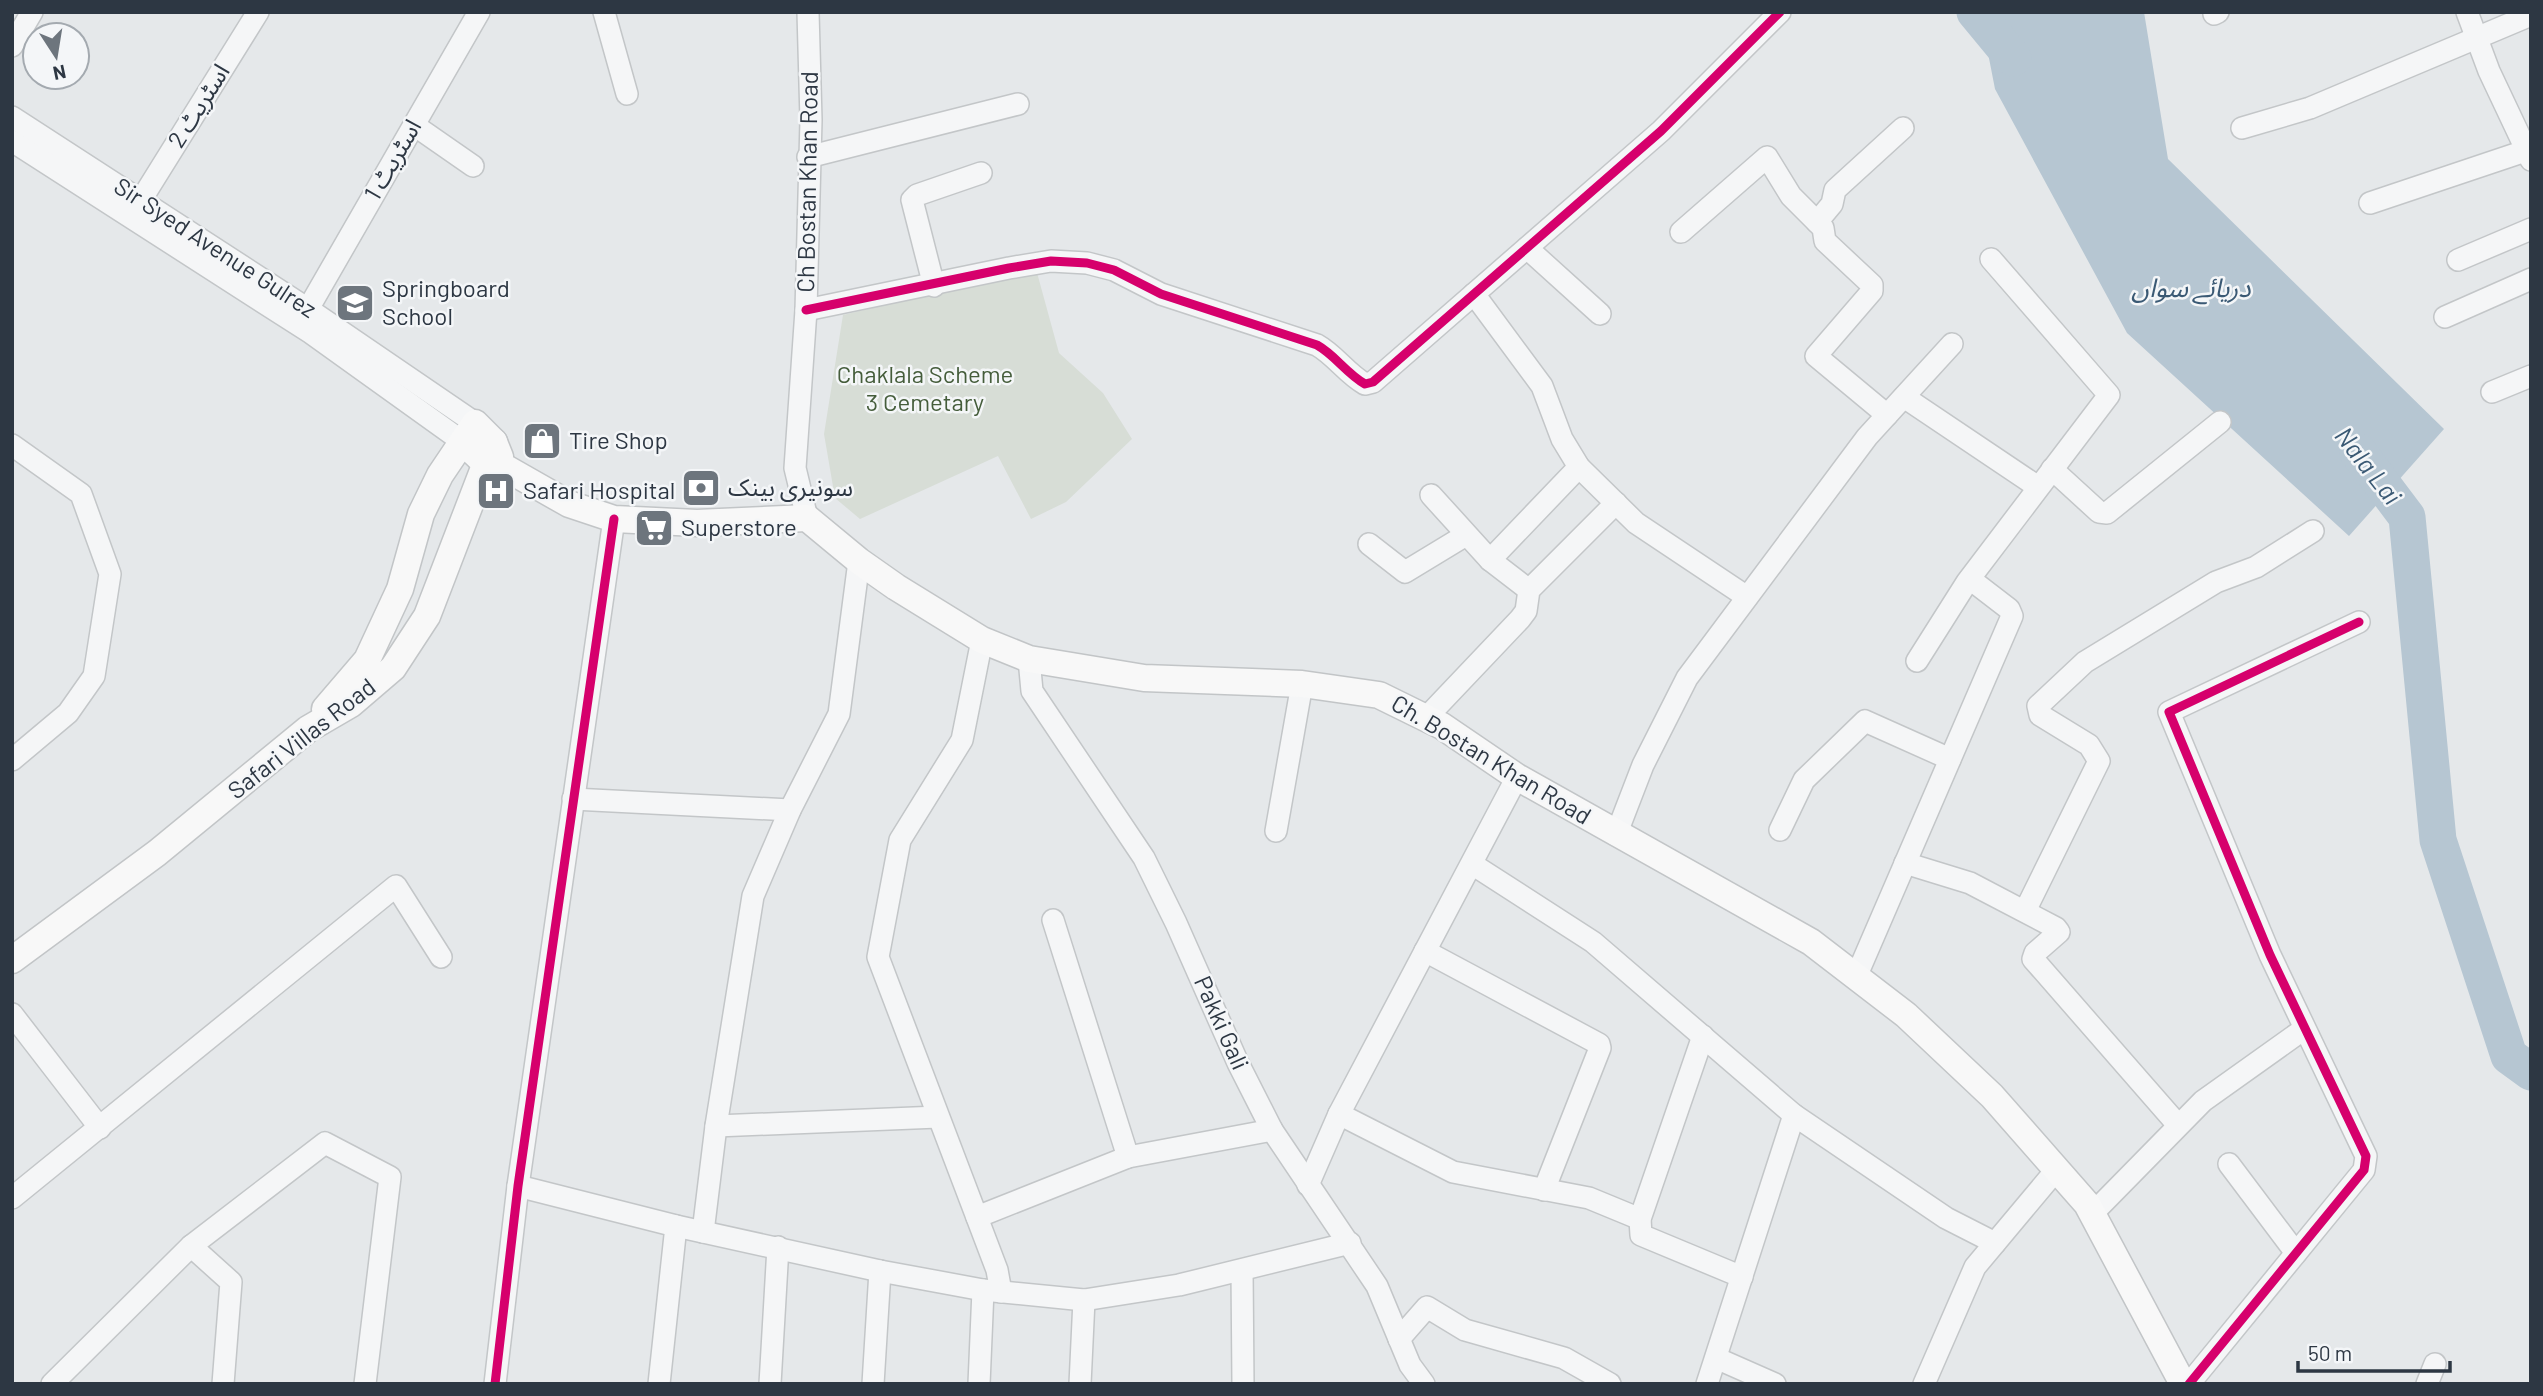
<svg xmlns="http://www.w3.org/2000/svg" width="2543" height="1396" viewBox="0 0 2543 1396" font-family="Barlow,'Noto Sans Arabic',sans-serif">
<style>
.green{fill:#d7ddd6}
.water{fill:#b6c6d2}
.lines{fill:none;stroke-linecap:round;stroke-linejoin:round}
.river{stroke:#b6c6d2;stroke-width:37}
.minor-casing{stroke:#c3c6c8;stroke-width:24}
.major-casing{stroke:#c2c5c7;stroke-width:29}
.minor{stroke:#f5f6f7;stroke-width:21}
.major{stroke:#f8f8f8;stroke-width:26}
.cycleway-casing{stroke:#f4f6f8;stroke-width:13}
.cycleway{stroke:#d6006c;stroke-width:9}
.labels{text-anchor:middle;stroke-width:5;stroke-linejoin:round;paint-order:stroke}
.street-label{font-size:24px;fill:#2d3743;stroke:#f4f6f8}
.poi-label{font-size:24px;fill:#2d3743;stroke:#f4f6f8;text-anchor:start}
.park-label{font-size:24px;fill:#455d3b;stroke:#f4f6f8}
.water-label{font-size:26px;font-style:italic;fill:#3a5974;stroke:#f4f6f8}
</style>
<rect width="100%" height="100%" fill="#e5e8ea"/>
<!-- green -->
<path class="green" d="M1036,269L1059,353L1103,393L1132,439L1066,502L1031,519L998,456L860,519L835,498L824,434L843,315Z"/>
<!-- water -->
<path class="water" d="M1980,12H2144L2168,159L2444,429L2349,536L2127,333L1995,89Z"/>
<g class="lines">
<!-- river -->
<g class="river">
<path d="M1975,12L2013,58"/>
<path d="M2358,452L2407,517L2438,840L2509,1056L2531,1072"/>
</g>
<!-- minor casing -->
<g class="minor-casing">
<g id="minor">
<path d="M604,12L627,94"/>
<path d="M2467,12L2489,71L2531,160"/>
<path d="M2214,14L2218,12"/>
<path d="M12,46L32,12"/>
<path d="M12,117L308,309L475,423"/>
<path d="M414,125L473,166"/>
<path d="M2242,128L2310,108L2531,15"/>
<path d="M12,141L311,333L463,442"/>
<path d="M808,157L1018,104"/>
<path d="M141,200L258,12"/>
<path d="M2370,203L2531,149"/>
<path d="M1817,222L1832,204L1835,190L1903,128"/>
<path d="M1681,232L1767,157L1791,196L1823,228L1825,241L1872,285V291L1816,356L1887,415"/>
<path d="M1527,248L1600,314"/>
<path d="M2458,260L2531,229"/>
<path d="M934,286L912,200L917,195L981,173"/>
<path d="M1474,294L1542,386L1562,439L1579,467L1636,523L1747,597"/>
<path d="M308,309L479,12"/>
<path d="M806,310L1009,268L1051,261L1087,263L1114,270L1161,294L1317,345C1335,355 1346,373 1365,384L1373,382L1661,131L1780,12"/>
<path d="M2445,317L2531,279"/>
<path d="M2492,392L2531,376"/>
<path d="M1904,397L2038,487"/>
<path d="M12,445L81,494L110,574L94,676L68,713L12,760"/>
<path d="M2052,469L2099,512L2107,513L2220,422"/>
<path d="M1431,495L1490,560L1529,590"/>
<path d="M807,518L795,468L806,310L811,120L808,12"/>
<path d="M1369,544L1405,572L1466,535"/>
<path d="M1490,560L1579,467"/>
<path d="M982,640L962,740L900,840L878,957L997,1270L1001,1292"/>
<path d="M1029,659L1032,691L1144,858L1176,923L1238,1063L1272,1130L1377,1286L1410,1365L1424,1384"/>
<path d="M1917,661L1967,582L2109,395L1991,259"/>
<path d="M1426,718L1520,619L1526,611L1529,590L1616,503"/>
<path d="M573,799L790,810"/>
<path d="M1780,830L1804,780L1865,721L1950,759"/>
<path d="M1276,831L1302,684"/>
<path d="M1616,835L1643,765L1687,678L1867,437L1952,344"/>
<path d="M1905,863L1970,883L2056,928L2059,932L2035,953L2033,959L2178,1125"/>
<path d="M1472,864L1593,942L1794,1115L1946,1218L1995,1243"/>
<path d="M2025,911L2099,761L2089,745L2040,715L2038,706L2085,662L2216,582L2256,567L2313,531"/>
<path d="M1053,920L1128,1157"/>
<path d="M1425,951L1599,1044L1600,1048L1544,1190"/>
<path d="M1856,977L2012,616L2009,609L1970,579"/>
<path d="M12,1014L100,1128"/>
<path d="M1703,1036L1640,1219L1641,1235L1742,1277"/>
<path d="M1339,1114L1453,1172L1589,1198L1640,1219"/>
<path d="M716,1126L938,1117"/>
<path d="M2229,1164L2296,1253"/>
<path d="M1308,1185L1339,1114L1517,777"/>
<path d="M518,1186L676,1226L880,1271L983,1290L1084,1300L1179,1285L1350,1243"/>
<path d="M12,1198L396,886L441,957"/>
<path d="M2092,1214L2203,1101L2304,1029"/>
<path d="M977,1217L1128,1157L1272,1130"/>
<path d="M703,1232L716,1126L753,896L790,810L839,714L859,561"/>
<path d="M191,1246L231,1282L223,1384"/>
<path d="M1242,1270L1243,1384"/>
<path d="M1399,1339L1427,1307L1465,1330L1564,1358L1610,1384"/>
<path d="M1716,1358L1775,1384"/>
<path d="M52,1384L191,1246L325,1143L390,1177L365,1384"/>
<path d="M495,1384L518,1186L614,519"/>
<path d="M659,1384L676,1226"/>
<path d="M770,1384L778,1247"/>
<path d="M873,1384L880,1271"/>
<path d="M979,1384L983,1290"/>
<path d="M1080,1384L1084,1300"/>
<path d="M1707,1384L1794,1115"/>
<path d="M1924,1384L1975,1267L2057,1169"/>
<path d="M2189,1384L2364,1170L2366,1156L2270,955L2169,712L2359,622"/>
<path d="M2427,1384L2435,1364"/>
</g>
</g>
<!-- major casing -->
<g class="major-casing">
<g id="major">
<path d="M463,442L486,464L504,467L569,504L614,519L697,523L807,518L859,561L896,587L982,640L1029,659L1144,678L1302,684L1379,695L1442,726L1517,777L1811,942L1906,1015L1992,1096L2087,1204L2183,1384"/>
<path d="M325,709L367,660L400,589L421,514L440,475L475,423L494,442L500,457"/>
<path d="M12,960L157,853L308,729L351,704L393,668L427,616L494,442"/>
</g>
</g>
<!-- minor -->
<use href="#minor" class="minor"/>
<!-- major -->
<use href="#major" class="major"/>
<!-- cycleway casing -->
<g class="cycleway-casing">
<g id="cycleway">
<path d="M806,310L1009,268L1051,261L1087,263L1114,270L1161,294L1317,345C1335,355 1346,373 1365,384L1373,382L1661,131L1780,12"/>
<path d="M495,1384L518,1186L614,519"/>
<path d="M2189,1384L2364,1170L2366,1156L2270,955L2169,712L2359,622"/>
</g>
</g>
<!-- cycleway -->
<use href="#cycleway" class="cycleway"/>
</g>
<!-- icons -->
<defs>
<g id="school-square" transform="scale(2.0125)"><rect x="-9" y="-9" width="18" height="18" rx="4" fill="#6d757d" stroke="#f4f6f8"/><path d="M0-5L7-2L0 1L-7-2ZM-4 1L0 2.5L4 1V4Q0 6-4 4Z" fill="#fff"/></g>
<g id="shop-square" transform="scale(2.0125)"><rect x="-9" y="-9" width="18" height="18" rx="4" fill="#6d757d" stroke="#f4f6f8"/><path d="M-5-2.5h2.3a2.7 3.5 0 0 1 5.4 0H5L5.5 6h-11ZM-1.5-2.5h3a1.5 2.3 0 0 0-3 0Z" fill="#fff"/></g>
<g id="bank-square" transform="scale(2.0125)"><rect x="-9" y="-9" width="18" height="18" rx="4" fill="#6d757d" stroke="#f4f6f8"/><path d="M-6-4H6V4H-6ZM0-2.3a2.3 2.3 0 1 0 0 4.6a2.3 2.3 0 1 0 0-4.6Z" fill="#fff"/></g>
<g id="hospital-square" transform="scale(2.0125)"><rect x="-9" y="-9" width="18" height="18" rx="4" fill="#6d757d" stroke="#f4f6f8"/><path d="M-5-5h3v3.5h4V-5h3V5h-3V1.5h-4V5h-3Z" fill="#fff"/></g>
<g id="supermarket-square" transform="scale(2.0125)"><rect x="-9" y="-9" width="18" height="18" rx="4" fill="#6d757d" stroke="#f4f6f8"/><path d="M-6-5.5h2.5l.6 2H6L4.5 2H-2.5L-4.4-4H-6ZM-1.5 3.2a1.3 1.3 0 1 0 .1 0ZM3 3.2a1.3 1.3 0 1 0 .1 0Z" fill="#fff"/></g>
</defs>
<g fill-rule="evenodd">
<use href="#school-square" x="355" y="303"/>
<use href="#shop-square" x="542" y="441"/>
<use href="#bank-square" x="701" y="488"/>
<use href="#hospital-square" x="496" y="491"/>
<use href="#supermarket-square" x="654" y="528"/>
</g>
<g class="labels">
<!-- street labels -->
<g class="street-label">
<text transform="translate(199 106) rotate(-58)" y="8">اسٹریٹ 2</text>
<text transform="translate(393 160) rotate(-60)" y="8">اسٹریٹ 1</text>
<text transform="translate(808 182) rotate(-89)" y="8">Ch Bostan Khan Road</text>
<text transform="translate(215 248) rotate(33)" y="8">Sir Syed Avenue Gulrez</text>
<text transform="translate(302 739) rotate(-38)" y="8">Safari Villas Road</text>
<text transform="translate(1491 760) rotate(31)" y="8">Ch. Bostan Khan Road</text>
<text transform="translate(1221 1023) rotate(66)" y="8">Pakki Gali</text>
</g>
<!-- poi labels -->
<g class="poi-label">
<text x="382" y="297">Springboard<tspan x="382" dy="28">School</tspan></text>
<text x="569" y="449">Tire Shop</text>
<text x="728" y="496">سونیری بینک</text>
<text x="523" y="499">Safari Hospital</text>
<text x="681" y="536">Superstore</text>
</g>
<!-- park labels -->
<g class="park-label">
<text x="925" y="383">Chaklala Scheme<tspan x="925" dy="28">3 Cemetary</tspan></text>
</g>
<!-- water labels -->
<g class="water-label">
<text x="2191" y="297">دریائے سواں</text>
<text transform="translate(2368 466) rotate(52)" y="9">Nala Lai</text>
</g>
</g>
<!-- border -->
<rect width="2543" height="1396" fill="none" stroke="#2d3743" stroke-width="28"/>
<!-- north arrow -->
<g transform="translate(56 56) rotate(168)"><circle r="33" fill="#f4f6f8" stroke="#a4aab0" stroke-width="2"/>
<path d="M0-5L12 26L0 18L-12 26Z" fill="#6d757d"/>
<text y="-10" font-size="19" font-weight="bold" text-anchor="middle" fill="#2d3743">N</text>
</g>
<!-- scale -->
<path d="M2298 1361v10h152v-10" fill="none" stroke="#2d3743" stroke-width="3.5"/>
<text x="2308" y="1361" font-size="21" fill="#2d3743" stroke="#f4f6f8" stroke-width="5" paint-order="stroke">50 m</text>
</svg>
